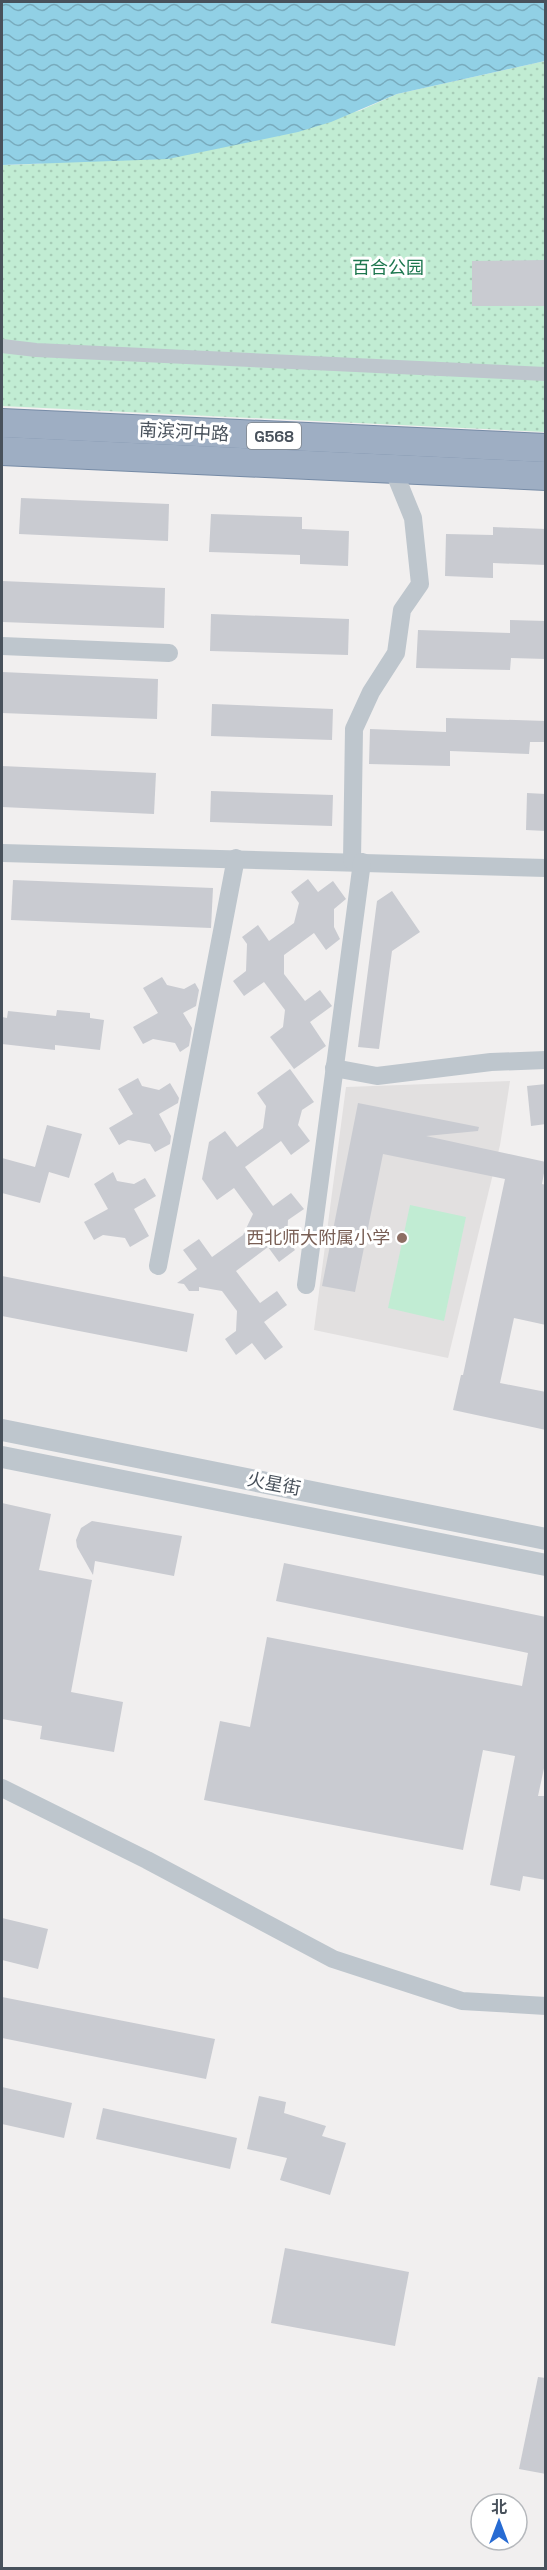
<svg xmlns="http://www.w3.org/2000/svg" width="547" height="2570" viewBox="0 0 547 2570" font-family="'Space Grotesk','Noto Sans SC',sans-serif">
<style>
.education{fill:#e2e0e0}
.park{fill:url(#park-dots)}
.garden{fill:#c1ecd3}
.water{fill:url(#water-waves)}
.building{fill:#c9cbd1}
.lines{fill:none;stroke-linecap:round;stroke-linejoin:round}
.trunk-casing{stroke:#768ba6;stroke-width:30}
.pedestrian{stroke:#bec6cd;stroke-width:14}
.minor{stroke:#bec6cd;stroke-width:18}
.tertiary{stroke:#bec6cd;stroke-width:22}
.trunk{stroke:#9eaec3;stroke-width:28}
.education-dot{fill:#8d6e63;stroke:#fff;stroke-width:2}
.labels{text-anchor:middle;stroke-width:6;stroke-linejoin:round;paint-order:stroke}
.shield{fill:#fff;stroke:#7f858c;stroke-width:1.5}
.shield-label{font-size:16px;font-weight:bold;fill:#48515b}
.park-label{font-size:18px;fill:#1e774f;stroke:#fff}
.street-label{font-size:18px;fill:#48515b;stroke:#fff}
.education-label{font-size:18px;fill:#785e54;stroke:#fff;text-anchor:end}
</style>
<defs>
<pattern id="park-dots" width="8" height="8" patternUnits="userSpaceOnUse" patternTransform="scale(1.5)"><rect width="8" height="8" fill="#c1ecd3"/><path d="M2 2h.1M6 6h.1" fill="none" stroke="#a7ccb7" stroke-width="1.8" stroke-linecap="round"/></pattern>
<pattern id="water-waves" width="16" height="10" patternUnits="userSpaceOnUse" patternTransform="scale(1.5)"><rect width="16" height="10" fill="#91d0e5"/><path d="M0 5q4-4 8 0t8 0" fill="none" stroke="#78abbd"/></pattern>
</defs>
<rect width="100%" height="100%" fill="#f1efef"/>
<!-- education -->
<path class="education" d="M510,1081L500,1145L448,1358L314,1330L346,1087Z"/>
<!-- park -->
<path class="park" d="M545,61V432L2,406V165L37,164L359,111L397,94Z"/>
<!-- garden -->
<path class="garden" d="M410,1205L466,1217L444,1321L388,1308Z"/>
<!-- water -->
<path class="water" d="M2,2H545V61L397,94L331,122L298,132L168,159L2,165Z"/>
<!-- building -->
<g class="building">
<path d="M546,260V306H472V261Z"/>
<path d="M21,498L169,504L168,541L19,534Z"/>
<path d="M211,514L302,517V529L349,531L348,566L300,564V555L209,552Z"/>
<path d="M493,527L546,529V565L493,563V578L445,576L446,534L493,535Z"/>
<path d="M2,581L165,588L164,628L2,622Z"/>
<path d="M211,614L349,619L348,655L210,651Z"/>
<path d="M510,620L546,621V659L511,658L510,670L416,668L418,630L510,633Z"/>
<path d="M2,672L158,679L157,719L2,713Z"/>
<path d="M212,704L333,709L332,740L211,736Z"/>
<path d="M446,718L546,721V742H530L529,754L450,751V766L369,764L370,729L446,732Z"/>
<path d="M2,766L156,773L154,814L2,807Z"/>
<path d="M211,791L333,795L332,826L210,822Z"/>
<path d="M527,793L546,794V831L526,830Z"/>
<path d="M308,879L318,892L333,881L346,899L334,909V927L340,939L326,950L314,933L284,955V974L305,1001L320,990L332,1006L310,1022L326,1046L294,1069L270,1037L283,1027L285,1010L264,982L244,996L233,981L246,971L247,944L242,937L258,925L269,941L294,923L299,903L291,892Z"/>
<path d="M13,880L213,888L211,928L11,920Z"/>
<path d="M392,891L420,932L392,951L379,1049L358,1047L377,901Z"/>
<path d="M162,977L167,985L184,989L195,983L199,990L196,1006L183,1013L192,1028L189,1046L180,1052L175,1043L153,1039L143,1044L133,1027L158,1013L143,988Z"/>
<path d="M57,1010L90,1013V1018L104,1020L100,1050L55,1045V1050L2,1044V1017L7,1018L8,1011L56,1016Z"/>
<path d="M290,1069L314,1102L302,1110L298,1125L310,1141L291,1155L281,1141L245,1167L273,1206L291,1193L304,1209L288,1220L287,1239L295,1250L279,1262L268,1247L236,1271L260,1303L277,1291L287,1305L264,1322L283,1347L265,1360L252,1343L236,1355L225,1339L236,1331L237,1311L222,1291L199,1287V1291H189L184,1284L177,1283L197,1269L183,1250L199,1239L212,1257L243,1235L253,1214L234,1188L217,1200L202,1179L209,1142L225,1131L237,1147L263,1128L266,1106L257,1093Z"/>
<path d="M138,1078L142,1086L159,1090L170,1083L179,1098L178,1103L159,1114L171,1136L170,1144L155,1152L150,1144L128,1140L119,1145L109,1128L133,1114L118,1089Z"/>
<path d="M546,1084V1124L531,1126L527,1086Z"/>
<path d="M358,1103L479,1127L478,1131L426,1136L546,1162L542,1184L546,1185V1325L514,1318L500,1383L546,1392V1430L453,1410L461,1375H463L505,1179L383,1154L355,1292L322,1286Z"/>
<path d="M47,1125L82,1134L69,1178L49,1172L40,1203L2,1193V1158L35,1167Z"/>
<path d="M113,1172L117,1181L134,1184L145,1178L156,1196L134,1209L149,1236L130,1247L125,1238L103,1235L94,1240L84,1222L108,1209L94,1184Z"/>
<path d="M2,1276L194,1314L187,1352L2,1316Z"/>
<path d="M2,1503L51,1514L39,1570L92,1580L71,1692L123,1702L114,1752L40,1739L42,1726L2,1719Z"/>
<path d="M92,1521L182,1536L174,1576L95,1561L93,1575L77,1547L76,1540L81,1528Z"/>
<path d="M284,1563L546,1617V1759L538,1796H546V1880L523,1876L520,1891L490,1885L515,1756L483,1750L463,1850L204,1800L220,1721L250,1727L267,1637L522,1686L528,1653L276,1601Z"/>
<path d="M2,1918L48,1929L38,1969L2,1960Z"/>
<path d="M2,1997L215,2039L206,2079L2,2038Z"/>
<path d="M2,2087L72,2103L64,2138L2,2124Z"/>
<path d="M259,2096L286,2102L284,2113L326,2126L322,2136L346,2143L330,2195L280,2180L287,2158L247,2149Z"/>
<path d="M103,2108L237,2138L230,2169L96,2139Z"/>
<path d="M285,2248L409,2272L395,2346L271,2323Z"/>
<path d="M538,2377L546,2378V2474L519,2469Z"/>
</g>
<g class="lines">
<!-- trunk casing -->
<g class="trunk-casing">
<g id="trunk">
<path d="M2,423L546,448"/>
<path d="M2,451L546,476"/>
</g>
</g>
<!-- pedestrian -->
<path class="pedestrian" d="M2,346L36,350L546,374"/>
<!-- minor -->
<g class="minor">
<path d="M2,646L169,653"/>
<path d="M2,853L546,868"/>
<path d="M352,861L354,729L371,692L396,653L402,610L420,584L413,518L393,469"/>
<path d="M334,1068L377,1076L491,1062L546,1060"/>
<path d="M158,1266L236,858"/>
<path d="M306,1285L362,862"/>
<path d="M2,1788L147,1860L333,1959L462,2001L546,2006"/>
</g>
<!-- tertiary -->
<g class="tertiary">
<path d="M2,1430L546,1539"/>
<path d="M2,1457L546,1565"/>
</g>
<!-- trunk -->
<use href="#trunk" class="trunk"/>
</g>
<!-- markers -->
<circle class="education-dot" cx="402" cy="1238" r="6"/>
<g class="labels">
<!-- shield labels -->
<rect class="shield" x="247" y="423" width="54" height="26" rx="4.5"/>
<g class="shield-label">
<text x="274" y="442">G568</text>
</g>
<!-- park labels -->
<g class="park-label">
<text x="388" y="274">百合公园</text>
</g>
<!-- street labels -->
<g class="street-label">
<text transform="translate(184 432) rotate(3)" y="6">南滨河中路</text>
<text transform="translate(274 1484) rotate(11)" y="6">火星街</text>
</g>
<!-- education labels -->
<g class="education-label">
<text x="390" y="1244">西北师大附属小学</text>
</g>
</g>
<!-- border -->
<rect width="547" height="2570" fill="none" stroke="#48515b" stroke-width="6"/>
<!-- north arrow -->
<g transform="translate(499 2522)"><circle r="28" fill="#ffffff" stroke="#b6b9bd" stroke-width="1.5"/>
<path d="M0-4.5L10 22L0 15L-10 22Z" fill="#276bd3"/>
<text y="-9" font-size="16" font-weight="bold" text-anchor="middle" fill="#48515b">北</text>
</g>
</svg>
